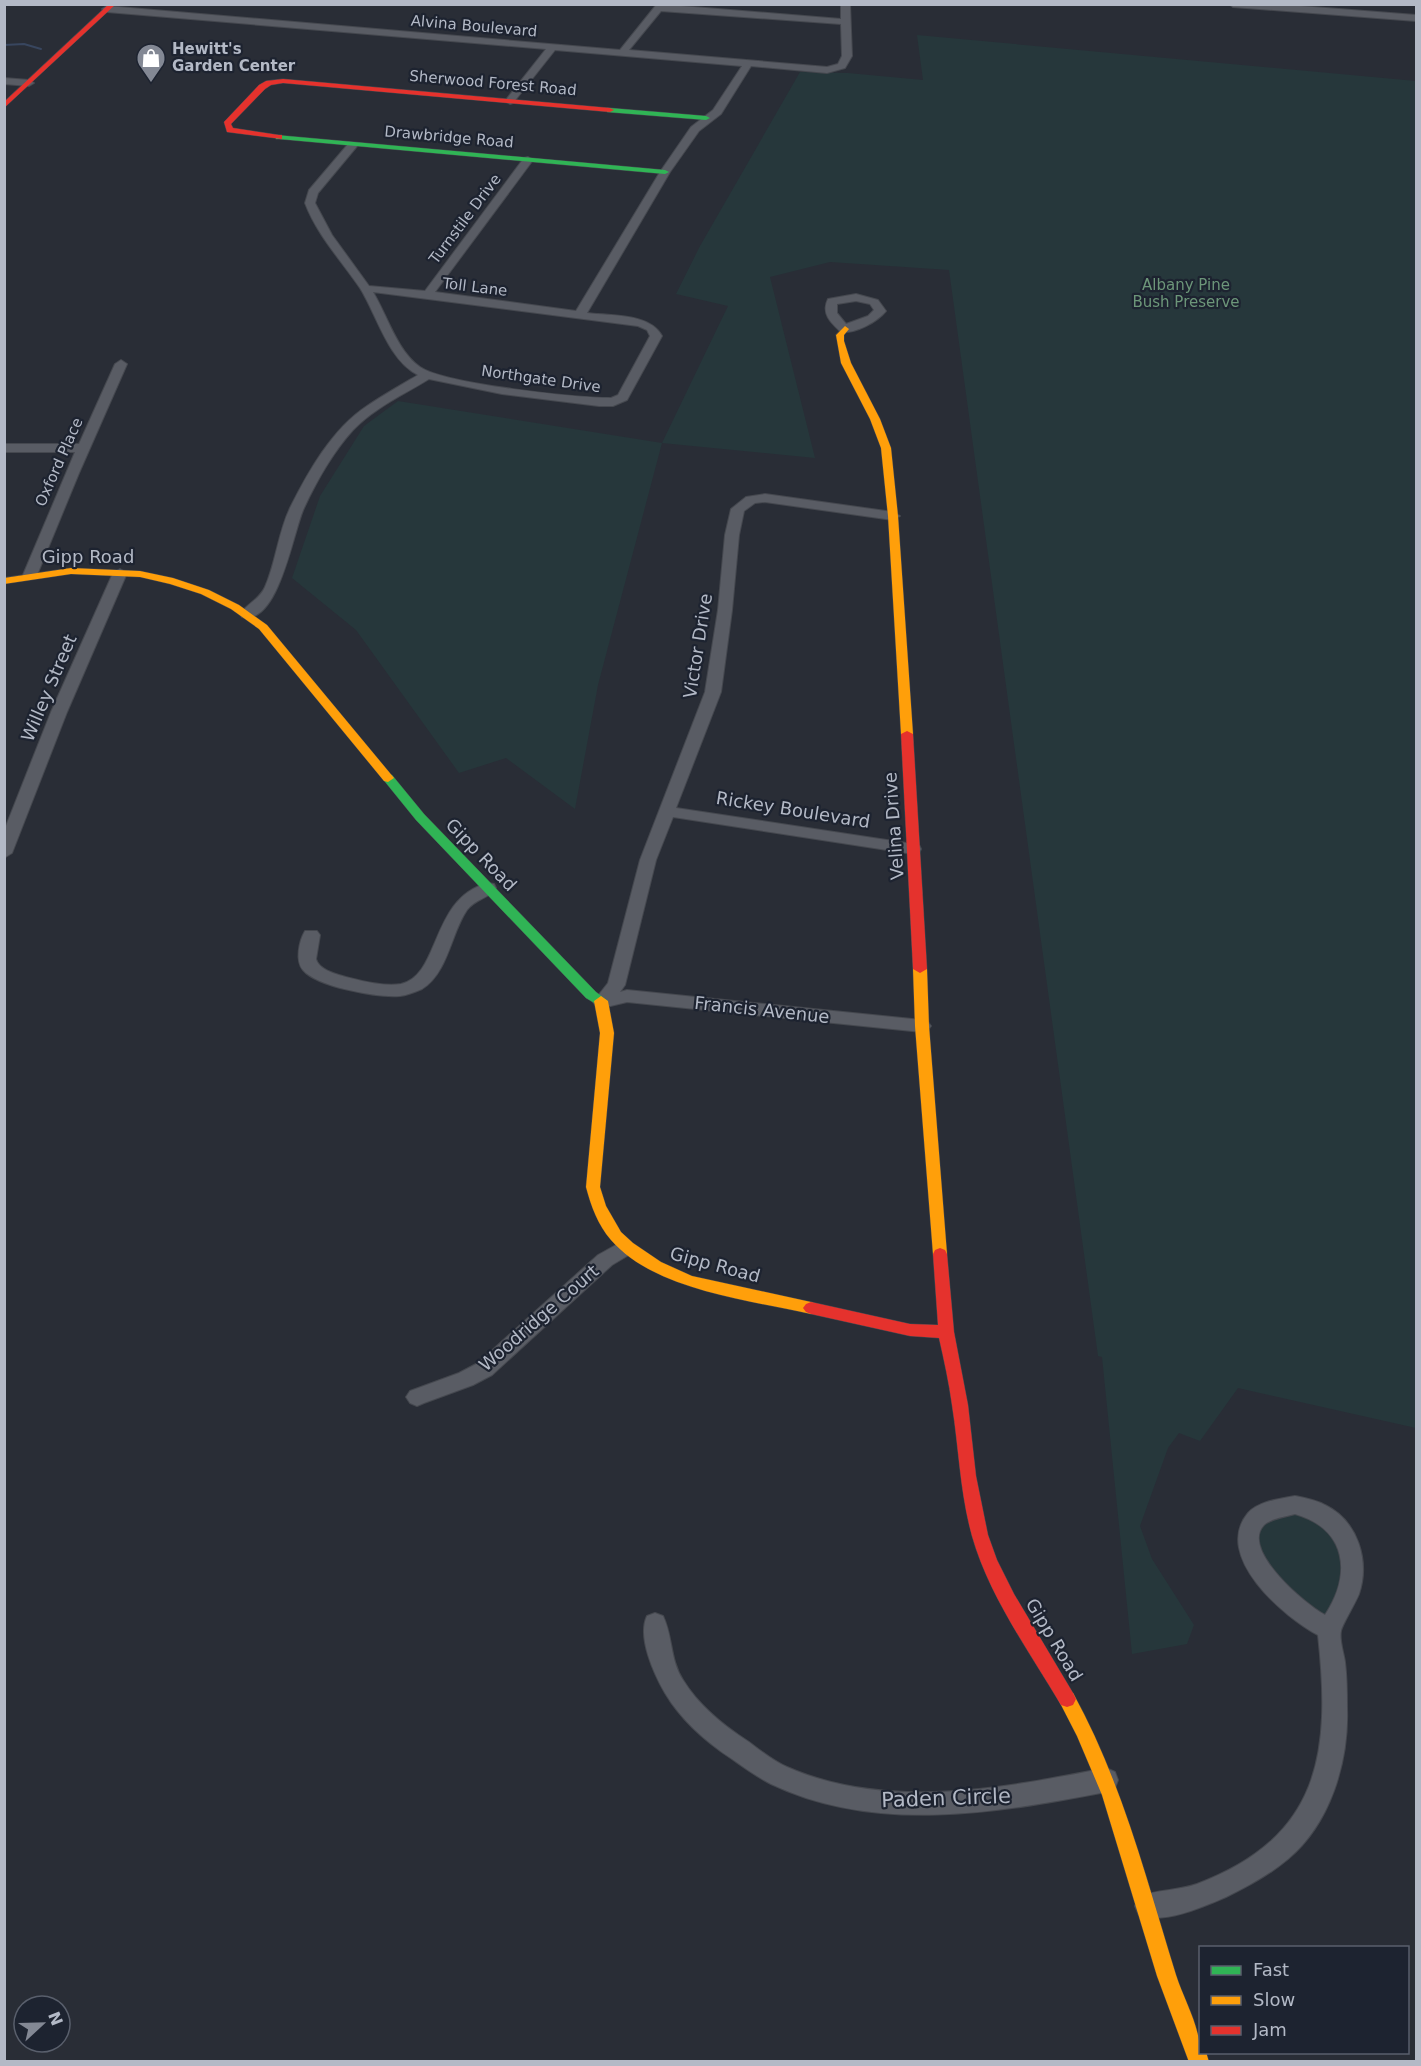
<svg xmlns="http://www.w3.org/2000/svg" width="1421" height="2066" viewBox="0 0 1421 2066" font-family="'DejaVu Sans',sans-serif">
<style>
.green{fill:#26373b}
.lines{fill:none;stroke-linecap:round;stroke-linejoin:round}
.stream{stroke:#38465f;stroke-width:2}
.street-casing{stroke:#45484f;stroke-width:2}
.fast-casing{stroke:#45484f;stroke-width:1}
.slow-casing{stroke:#45484f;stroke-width:1}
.jam-casing{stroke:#45484f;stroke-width:1}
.street{fill:#595c64;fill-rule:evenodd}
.fast{fill:#30b455;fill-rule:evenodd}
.slow{fill:#ff9f0a;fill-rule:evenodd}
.jam{fill:#e5322d;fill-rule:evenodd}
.labels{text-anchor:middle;stroke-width:4.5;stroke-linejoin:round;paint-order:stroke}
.far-street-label{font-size:15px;fill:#b3b9c6;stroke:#1d2330}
.far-poi-label{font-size:15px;font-weight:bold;fill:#b3b9c6;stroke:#1d2330;text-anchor:start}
.far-park-label{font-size:15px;fill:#6c9679;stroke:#1d2330}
.street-label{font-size:18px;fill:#b3b9c6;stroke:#1d2330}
.near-street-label{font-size:21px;fill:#b3b9c6;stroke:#1d2330}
</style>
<rect width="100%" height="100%" fill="#292d36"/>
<!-- green -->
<g class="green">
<path d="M917,35L1416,81V1428L1238,1388L1200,1441L1179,1433L1168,1448L1140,1526L1152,1559L1194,1625L1187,1644L1132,1654L1102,1357L1098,1356L949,270L830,262L770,277L815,458L662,443L598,685L575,809L506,758L459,773L356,630L292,578L320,496L364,426L398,401L662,443L728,306L676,294L700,246L800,72L848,73L923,80Z"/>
<path d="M1310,1511L1343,1540L1344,1584L1327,1622L1261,1563L1255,1528L1269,1517Z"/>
</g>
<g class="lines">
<!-- stream -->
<path class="stream" d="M4,45L24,44L41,49"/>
<!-- street casing -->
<g class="street-casing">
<g id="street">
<path d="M657,4L841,19V4H850L852,56L845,68L827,73L751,66L721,114L699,131L670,172L587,313C611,316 650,313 662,336L627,400L613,406H599L502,394L429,379C403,395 374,408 353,430C333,452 316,482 304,508C293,531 279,626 242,617L240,614C247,604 260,599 265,587C276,562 278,533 290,508C308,472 332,429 367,406C383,395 401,385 418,375C388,360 377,315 360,288C341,260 317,235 305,203L309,190L349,143L358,145L318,193L315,203L332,235L369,286L425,291L524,158L528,157L533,160L435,292L576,311L660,172L691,127L713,110L742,66L555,50L513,103L510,104L505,101L546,49L107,12L102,9L107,6L620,50ZM661,11L841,24L842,56L838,64L827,67L629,50ZM373,292L638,326L647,330L650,336L618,395L611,398C577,398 444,384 420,367C397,351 387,315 373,292Z"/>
<path d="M1229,4H1275L1416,15V21L1233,7Z"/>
<path d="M4,78L29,80L34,83L29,86L4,84Z"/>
<path d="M856,294L878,300L886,311C877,322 855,334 841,332C830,322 821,313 828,299ZM856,301L870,304L874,310L868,316L846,324L837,313V304Z"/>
<path d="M121,360L127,364L79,473L37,575L35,578H25L23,575L75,452H4V444H79L115,364Z"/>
<path d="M765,494L893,512L900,516L893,520L765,502L755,503L744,511L739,535L732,610L721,692L676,808L913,844L919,845L921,849L919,853L913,854L673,817L656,860L625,985L620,992L627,990L922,1020L928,1022L931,1026L928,1030L922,1032L627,1002L602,1008L596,1006L593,1002L608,983L640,860L705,692L718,610L725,535L731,509L746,497Z"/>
<path d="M120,569L127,573L67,712L12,853L4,858V831L51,712L113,573Z"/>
<path d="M488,883L494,884L496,888C490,898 475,899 467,910C451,933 448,973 422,989C415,992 407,995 400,996C379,998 317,987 303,970C295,961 299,941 305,931H317L320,935L316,959C319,970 336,974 346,977C362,981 385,987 401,984C441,975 430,898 488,883Z"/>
<path d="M625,1240L632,1243L635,1248L632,1253L612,1265L492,1375L473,1385L424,1403L417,1406L410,1403L406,1397L410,1391L459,1373L478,1363L598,1255Z"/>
<path d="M1295,1496C1305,1498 1316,1500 1325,1505C1358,1521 1370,1561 1359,1594C1355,1604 1342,1625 1341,1631C1339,1640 1344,1654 1345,1662C1347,1678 1347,1693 1347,1708C1349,1762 1330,1824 1288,1859C1269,1875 1248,1886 1226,1897C1203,1907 1162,1925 1139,1915L1135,1906L1139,1897C1157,1889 1178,1891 1197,1884C1321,1837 1331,1753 1318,1635C1284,1617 1212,1556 1248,1513C1259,1501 1280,1499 1295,1496ZM1295,1514C1347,1529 1352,1574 1325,1615C1306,1605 1240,1550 1264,1525C1272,1518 1285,1517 1295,1514Z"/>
<path d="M655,1613L663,1616C673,1637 670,1660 683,1680C699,1706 724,1726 749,1742C761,1751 773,1761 787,1767C887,1811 1004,1788 1106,1768L1115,1772L1118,1780L1115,1788L1106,1792C997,1813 876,1834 771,1784C757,1777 745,1768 732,1759C706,1742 681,1720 665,1693C654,1674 637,1637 647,1616Z"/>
</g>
</g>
<!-- fast casing -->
<g class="fast-casing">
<g id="fast">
<path d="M610,108L706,116L710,118L706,120L607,112V108Z"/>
<path d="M276,135L665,170L669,172L665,174L279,139H276Z"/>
<path d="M388,774L392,775L424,814L596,992L608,1001L606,1004H596L586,998L416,820L382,778Z"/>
</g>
</g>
<!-- slow casing -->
<g class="slow-casing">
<g id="slow">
<path d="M845,326L849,329L844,335V341L851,363L880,419L891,448L898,516L913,734L907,737L901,734L888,516L881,448L870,419L841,363L836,335Z"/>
<path d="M71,568L140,571L173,578L209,590L239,605L267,625L394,778L388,782L384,781L259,629L231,609L201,594L170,584L140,577L71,574L4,584V578Z"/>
<path d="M920,965L927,969L929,1026L947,1254L945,1258H935L933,1254L915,1026L913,969Z"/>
<path d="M601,996L608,1001L614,1033L600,1187L606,1206L621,1232L633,1243L661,1262L692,1276L811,1302L816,1304L819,1308L816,1312L811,1314C749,1300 654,1290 611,1240C598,1225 591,1206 586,1187L600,1033L594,1001Z"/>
<path d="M1067,1691L1073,1693C1122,1782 1146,1878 1176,1975C1184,2000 1200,2026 1200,2052H1206L1209,2062H1189L1157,1976L1102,1795L1077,1736L1058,1699L1061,1693Z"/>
</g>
</g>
<!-- jam casing -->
<g class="jam-casing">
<g id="jam">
<path d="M109,4H116L4,108V102Z"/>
<path d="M283,79L610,108L614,110L610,112L283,83L271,85L265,89L231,124L233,128L279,135H282V139L227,132L224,122L259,85L266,81Z"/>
<path d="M907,731L913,734L927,969L920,973L913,969L901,734Z"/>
<path d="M940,1248L945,1250L947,1254L954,1332L968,1405L976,1476L988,1535L997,1560L1014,1594L1073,1693L1076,1699L1073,1705L1067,1707L1061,1705C1029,1651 989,1596 972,1536C960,1493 959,1449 952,1405C949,1383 944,1360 939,1338L910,1336L811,1314L806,1312L803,1308L806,1304L811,1302L910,1324L938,1325L933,1254L935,1250Z"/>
</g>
</g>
<!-- street -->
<use href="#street" class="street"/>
<!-- fast -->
<use href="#fast" class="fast"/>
<!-- slow -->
<use href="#slow" class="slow"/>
<!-- jam -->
<use href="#jam" class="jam"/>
</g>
<!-- icons -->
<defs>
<g id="shop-pin" transform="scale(1.5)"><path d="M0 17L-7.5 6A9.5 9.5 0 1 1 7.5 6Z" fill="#838894" stroke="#1d2330"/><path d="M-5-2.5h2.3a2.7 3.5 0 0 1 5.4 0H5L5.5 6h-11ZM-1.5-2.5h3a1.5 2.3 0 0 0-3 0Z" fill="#fff"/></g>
</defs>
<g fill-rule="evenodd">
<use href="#shop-pin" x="151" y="58"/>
</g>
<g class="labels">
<!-- far-street labels -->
<g class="far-street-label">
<text transform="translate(474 26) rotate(5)" y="5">Alvina Boulevard</text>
<text transform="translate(493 83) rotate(5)" y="5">Sherwood Forest Road</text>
<text transform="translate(449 137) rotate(5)" y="5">Drawbridge Road</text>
<text transform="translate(465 219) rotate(-53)" y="5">Turnstile Drive</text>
<text transform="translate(475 287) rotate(7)" y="5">Toll Lane</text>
<text transform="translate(541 379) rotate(8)" y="5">Northgate Drive</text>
<text transform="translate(59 462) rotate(-66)" y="5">Oxford Place</text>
</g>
<!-- far-poi labels -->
<g class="far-poi-label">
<text x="172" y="54">Hewitt's<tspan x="172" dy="17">Garden Center</tspan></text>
</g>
<!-- far-park labels -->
<g class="far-park-label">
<text x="1186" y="290">Albany Pine<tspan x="1186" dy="17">Bush Preserve</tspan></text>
</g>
<!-- street labels -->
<g class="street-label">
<text x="88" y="563">Gipp Road</text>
<text transform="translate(698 646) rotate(-81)" y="6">Victor Drive</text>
<text transform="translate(49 688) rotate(-67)" y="6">Willey Street</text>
<text transform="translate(793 810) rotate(9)" y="6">Rickey Boulevard</text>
<text transform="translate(894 826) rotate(-94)" y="6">Velina Drive</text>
<text transform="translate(481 855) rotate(46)" y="6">Gipp Road</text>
<text transform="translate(762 1010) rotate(6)" y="6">Francis Avenue</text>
<text transform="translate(715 1265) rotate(15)" y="6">Gipp Road</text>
<text transform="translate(539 1318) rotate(-41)" y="6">Woodridge Court</text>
<text transform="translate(1054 1640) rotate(59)" y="6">Gipp Road</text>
</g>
<!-- near-street labels -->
<g class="near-street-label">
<text transform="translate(946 1798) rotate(-2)" y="7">Paden Circle</text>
</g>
</g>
<!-- border -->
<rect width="1421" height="2066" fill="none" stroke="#b3b9c6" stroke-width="12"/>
<!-- legend -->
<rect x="1199" y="1946" width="210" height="108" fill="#1d2330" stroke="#595f6c" stroke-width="1.5"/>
<rect x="1211" y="1966" width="30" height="9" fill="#30b455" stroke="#595f6c" stroke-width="1.5"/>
<text x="1253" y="1976" font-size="18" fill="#b3b9c6">Fast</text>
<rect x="1211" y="1996" width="30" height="9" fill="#ff9f0a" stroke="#595f6c" stroke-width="1.5"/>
<text x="1253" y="2006" font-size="18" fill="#b3b9c6">Slow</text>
<rect x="1211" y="2026" width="30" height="9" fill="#e5322d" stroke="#595f6c" stroke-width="1.5"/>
<text x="1253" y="2036" font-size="18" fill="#b3b9c6">Jam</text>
<!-- north arrow -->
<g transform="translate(42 2024) rotate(68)"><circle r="28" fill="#1d2330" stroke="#595f6c" stroke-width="1.5"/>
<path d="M0-4.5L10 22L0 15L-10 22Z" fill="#838894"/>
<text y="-9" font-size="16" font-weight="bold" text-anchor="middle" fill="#b3b9c6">N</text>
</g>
</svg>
